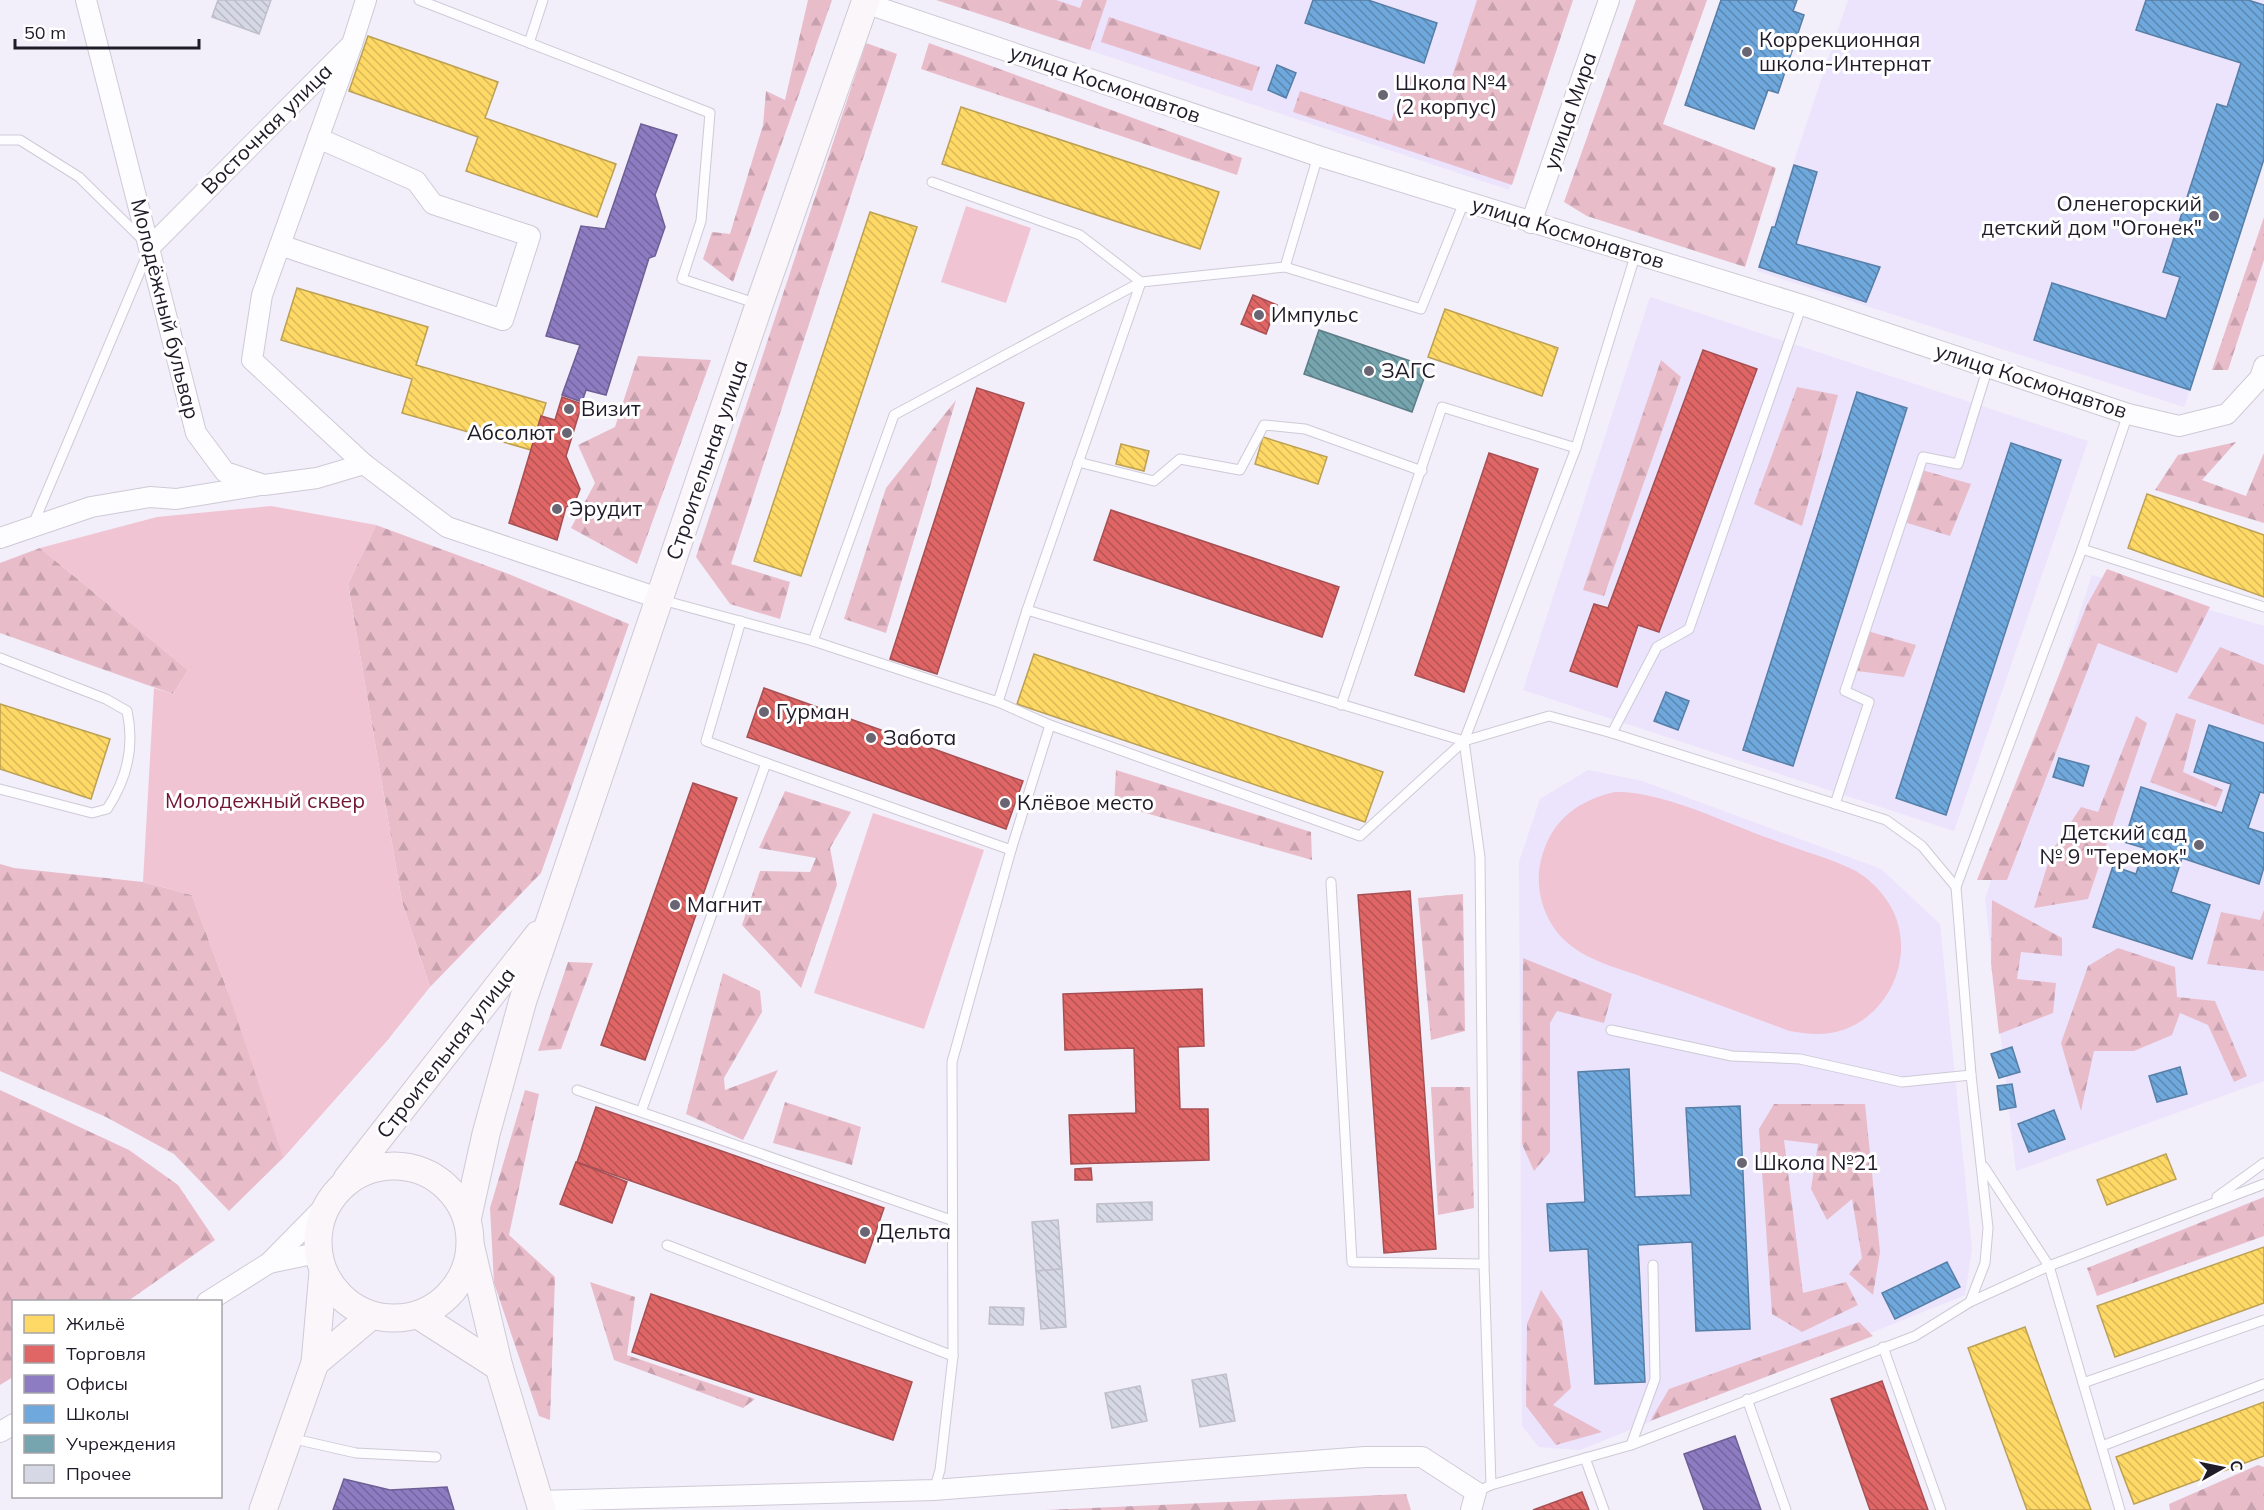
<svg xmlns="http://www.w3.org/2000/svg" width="2264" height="1510" viewBox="0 0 2264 1510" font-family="Mulish,sans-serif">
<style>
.built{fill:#ebe4fc}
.forest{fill:url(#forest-firs)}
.park{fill:#f0c4d2}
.homes{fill:url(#homes-back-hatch);stroke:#bca053;stroke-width:1.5}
.shops{fill:url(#shops-back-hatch);stroke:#a65053;stroke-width:1.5}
.offices{fill:url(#offices-back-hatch);stroke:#6d5f94;stroke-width:1.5}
.schools{fill:url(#schools-back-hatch);stroke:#577ea6;stroke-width:1.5}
.public{fill:url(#public-back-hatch);stroke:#5c7c86;stroke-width:1.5}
.building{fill:url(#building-back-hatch);stroke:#bfc0cb;stroke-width:1.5}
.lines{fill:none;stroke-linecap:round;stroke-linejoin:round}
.lane-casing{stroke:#cecad6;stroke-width:11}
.street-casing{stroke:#cecad6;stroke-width:22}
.secondary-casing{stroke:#cecad6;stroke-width:29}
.lane{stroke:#fdfcfe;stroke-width:9}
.street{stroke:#fdfcfe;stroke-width:20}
.secondary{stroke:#faf6fa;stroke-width:27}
.poi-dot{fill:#6a6572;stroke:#fff;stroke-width:2}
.labels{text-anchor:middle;stroke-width:6;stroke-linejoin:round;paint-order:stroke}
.poi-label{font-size:21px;fill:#201b28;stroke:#fff;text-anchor:start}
.street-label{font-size:21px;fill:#201b28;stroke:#fff}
.park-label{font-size:21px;fill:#711534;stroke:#fff}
</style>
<defs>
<pattern id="forest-firs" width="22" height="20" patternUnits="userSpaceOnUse" patternTransform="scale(1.5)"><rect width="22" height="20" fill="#e9bcca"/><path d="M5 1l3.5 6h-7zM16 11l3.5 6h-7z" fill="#c8a1ae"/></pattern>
<pattern id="homes-back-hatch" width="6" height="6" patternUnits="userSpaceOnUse" patternTransform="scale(1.5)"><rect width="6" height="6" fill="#ffd966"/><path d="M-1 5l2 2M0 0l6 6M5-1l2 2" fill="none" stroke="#daba58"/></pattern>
<pattern id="shops-back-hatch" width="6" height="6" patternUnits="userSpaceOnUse" patternTransform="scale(1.5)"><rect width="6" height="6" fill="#e06666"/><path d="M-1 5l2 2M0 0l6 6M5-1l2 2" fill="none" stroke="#b55354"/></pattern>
<pattern id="offices-back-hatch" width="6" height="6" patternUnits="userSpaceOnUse" patternTransform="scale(1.5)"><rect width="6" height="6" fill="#8e7cc3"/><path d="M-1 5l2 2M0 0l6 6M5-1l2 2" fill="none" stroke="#74659e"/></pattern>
<pattern id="schools-back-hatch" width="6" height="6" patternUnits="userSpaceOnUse" patternTransform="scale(1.5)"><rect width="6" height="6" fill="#6fa8dc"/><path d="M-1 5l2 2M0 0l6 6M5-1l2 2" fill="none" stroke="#5b88b2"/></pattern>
<pattern id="public-back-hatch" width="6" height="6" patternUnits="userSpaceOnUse" patternTransform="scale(1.5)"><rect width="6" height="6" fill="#76a5af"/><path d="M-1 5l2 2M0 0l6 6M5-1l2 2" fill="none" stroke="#60868e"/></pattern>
<pattern id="building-back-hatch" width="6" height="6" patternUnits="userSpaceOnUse" patternTransform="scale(1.5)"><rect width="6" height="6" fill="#d6d8e5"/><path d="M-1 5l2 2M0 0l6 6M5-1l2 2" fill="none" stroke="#b7b9c4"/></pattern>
</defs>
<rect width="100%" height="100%" fill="#f2eefa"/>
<!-- built -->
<g class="built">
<path d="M939,0H1573L1509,190Z"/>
<path d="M1848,0H2264V160L2184,407L1757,271Z"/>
<path d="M1650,297L2088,441L1954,831L1523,690Z"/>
<path d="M2092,575L2264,626V1081L2016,1171L1985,899Z"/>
<path d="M1588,770L1642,781L1881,869L1940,924L1972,1249L1965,1295L1580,1450L1539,1447L1522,1426L1519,862L1540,799Z"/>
</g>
<!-- forest -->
<g class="forest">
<path d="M808,0H832L733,282L703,259L712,232L730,234L763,125L766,91L785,100Z"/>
<path d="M936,0H1056L1080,8L1083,0H1107L1090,50Z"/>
<path d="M1477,0H1573L1512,185L1293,112L1300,91L1391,121L1407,75L1448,89Z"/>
<path d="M1636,0H1707L1663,124L1776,168L1745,267L1587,216L1564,202Z"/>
<path d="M1109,17L1260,67L1252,91L1101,42Z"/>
<path d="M866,43L897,54L731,564L790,582L780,619L730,604L696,557Z"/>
<path d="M929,43L1242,158L1237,175L921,69Z"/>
<path d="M2264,217V260L2228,370H2212Z"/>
<path d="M638,356L711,360L637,564L571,528L595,483L578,445L615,427Z"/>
<path d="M1661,360L1681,377L1604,596L1583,590Z"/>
<path d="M1797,387L1838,395L1802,526L1754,504Z"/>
<path d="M956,400L886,633L844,619L886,488Z"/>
<path d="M2236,442L2202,480L2246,496L2264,453V523L2155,490L2178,455Z"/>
<path d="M1922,470L1971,484L1950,536L1904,522Z"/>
<path d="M376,525L506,573L629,624L541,873L430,987L402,902L348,584Z"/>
<path d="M40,548L188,670L173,694L0,633V563Z"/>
<path d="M2107,569L2210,607L2177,673L2098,643L2007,880H1977L2087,605Z"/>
<path d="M1864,630L1916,645L1904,677L1857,671Z"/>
<path d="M2220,647L2264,665V725L2188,698Z"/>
<path d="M2176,713L2196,720L2183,772L2223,790L2216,807L2150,782Z"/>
<path d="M2136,716L2147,723L2088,899L2034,908L2052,851L2081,807L2098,812Z"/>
<path d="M1116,770L1311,832L1312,860L1114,804Z"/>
<path d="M785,791L851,812L830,848L837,885L801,988L742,925L760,871L810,872L816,858L759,848Z"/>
<path d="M0,864L14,868L143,882L192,895L228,992L390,1037L283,1158L229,1211L174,1154L106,1117L0,1071Z"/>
<path d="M1463,894L1465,1031L1431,1040L1418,898Z"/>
<path d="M1992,900L2062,938V956L2021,952L2017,979L2056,983L2053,1013L1999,1034L1991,963Z"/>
<path d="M2264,910V971L2207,964L2221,912L2260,920Z"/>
<path d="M2118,948L2175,967L2177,997L2215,1001L2247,1076L2234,1082L2208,1025L2180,1013L2172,1035L2134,1051H2094L2081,1111L2061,1043L2088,966Z"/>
<path d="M1523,958L1612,994L1604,1023L1557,1011L1550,1023V1152L1534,1171L1522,1144Z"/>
<path d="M568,962L593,963L561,1049L538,1051Z"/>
<path d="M723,973L760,991L762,1012L724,1078L725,1090L778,1070L743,1140L686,1114Z"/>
<path d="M1431,1087H1470L1474,1208L1438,1215Z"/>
<path d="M0,1090L129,1150L178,1185L215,1240L128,1301L14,1302L13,1377L0,1385Z"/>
<path d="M525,1090L539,1094L509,1235L555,1277L550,1420L539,1416L494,1283L490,1208Z"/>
<path d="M785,1102L861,1127L852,1165L773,1143Z"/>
<path d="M1774,1104H1865L1880,1252L1873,1295L1849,1274L1862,1258L1852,1199L1827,1220L1811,1189L1818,1144L1784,1140L1803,1293L1846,1282L1858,1305L1802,1332L1772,1314L1759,1129Z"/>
<path d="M2264,1197V1236L2097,1296L2087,1268Z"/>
<path d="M590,1282L635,1297L627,1355L755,1399L743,1408L614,1360Z"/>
<path d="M1541,1290L1562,1321L1571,1388L1553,1405L1602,1432L1556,1445L1526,1406L1527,1324Z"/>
<path d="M1859,1322L1873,1336L1650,1421L1669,1389Z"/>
<path d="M2258,1465L2264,1467V1510H2170L2169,1504Z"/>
<path d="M1406,1494L1411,1510H1046Z"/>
</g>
<!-- park -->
<g class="park">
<path d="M966,206L1031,228L1006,303L941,282Z"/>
<path d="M271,506L376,525L348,584L402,902L430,987L390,1037L283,1158L228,992L192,895L143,882L154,688L173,694L188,670L40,548L157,517Z"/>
<path d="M1615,792C1663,791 1725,823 1771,839C1799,850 1830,858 1856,871C1866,877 1876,886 1883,895C1920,941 1897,1011 1843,1030C1825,1036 1807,1034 1789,1031C1742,1013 1695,996 1648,979C1622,969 1590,962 1569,944C1543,923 1532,885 1543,853C1554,818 1580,800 1615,792Z"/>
<path d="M873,813L984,850L924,1029L814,993Z"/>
</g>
<!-- homes -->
<g class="homes">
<path d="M368,36L498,82L485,118L616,164L597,217L466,171L478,137L349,91Z"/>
<path d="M961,107L1219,192L1200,249L942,164Z"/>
<path d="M870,212L917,227L801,576L754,561Z"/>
<path d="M297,288L428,327L416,365L546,403L531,450L402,413L412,379L281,340Z"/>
<path d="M1445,309L1558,348L1542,396L1428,357Z"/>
<path d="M1263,437L1327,457L1318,484L1255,464Z"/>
<path d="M1121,444L1149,451L1144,471L1116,464Z"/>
<path d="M2147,494L2264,535V597L2128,548Z"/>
<path d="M1034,654L1383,772L1365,822L1017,704Z"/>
<path d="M0,704L110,739L91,799L0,769Z"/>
<path d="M2166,1154L2176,1179L2107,1205L2097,1180Z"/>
<path d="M2264,1247V1303L2115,1357L2097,1306Z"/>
<path d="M2025,1327L2091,1510H2027L1968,1348Z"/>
<path d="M2264,1402V1456L2134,1504L2116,1457Z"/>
</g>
<!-- shops -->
<g class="shops">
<path d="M1253,295L1277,305L1266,334L1241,324Z"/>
<path d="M1703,350L1757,369L1659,632L1638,625L1617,687L1570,671L1594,604L1608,608Z"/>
<path d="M977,388L1024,403L937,674L890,659Z"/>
<path d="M562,397L582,404L566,456L580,489L575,502L566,507L557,540L509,523L541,416L555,420Z"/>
<path d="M1489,453L1538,469L1464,692L1415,675Z"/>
<path d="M1111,510L1339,587L1322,637L1094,560Z"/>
<path d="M764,688L1023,781L1006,829L747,737Z"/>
<path d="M693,783L737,798L645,1060L601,1045Z"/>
<path d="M1410,891L1436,1249L1384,1253L1358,895Z"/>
<path d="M1202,989L1204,1046L1178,1047L1180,1109H1208L1209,1160L1071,1164L1069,1115L1136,1113L1134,1048L1065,1050L1063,994Z"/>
<path d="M596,1107L884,1208L865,1263L577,1162Z"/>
<path d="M576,1162L627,1182L612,1223L560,1204Z"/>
<path d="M1091,1168L1092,1180H1075V1169Z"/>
<path d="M651,1294L912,1382L893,1440L632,1352Z"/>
<path d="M1882,1381L1928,1510H1870L1831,1399Z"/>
<path d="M1582,1492L1589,1510H1533Z"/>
</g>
<!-- offices -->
<g class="offices">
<path d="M641,124L677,135L655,195L665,227L655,256L649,258L606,395L586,390L582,402L562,395L580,345L546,336L581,226L605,229Z"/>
<path d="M1735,1436L1761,1510H1704L1684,1454Z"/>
<path d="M344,1479L390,1490L447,1487L454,1510H333Z"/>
</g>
<!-- schools -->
<g class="schools">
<path d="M1313,0H1368L1437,23L1424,63L1305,23Z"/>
<path d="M1721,0H1797L1793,11L1804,15L1778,93L1768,90L1754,129L1685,105Z"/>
<path d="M2146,0H2248L2264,5V159L2190,390L2034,340L2052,283L2166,319L2180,277L2163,272L2217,104L2227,107L2241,63L2136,30Z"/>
<path d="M1277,65L1296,73L1286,98L1268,90Z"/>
<path d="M1794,165L1817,172L1796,244L1880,267L1866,302L1759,267L1772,227H1775Z"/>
<path d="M1857,392L1907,408L1793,766L1743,750Z"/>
<path d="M2011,443L2061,460L1946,815L1896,798Z"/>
<path d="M1666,692L1689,701L1678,730L1654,721Z"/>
<path d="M2209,725L2264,743V793L2260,792L2248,828L2264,833V867L2259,884L2182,858L2171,892L2210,905L2192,959L2093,927L2113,866L2136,874L2144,848L2124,842L2141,787L2222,813L2231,784L2194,772Z"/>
<path d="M2059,758L2089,766L2083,786L2053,777Z"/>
<path d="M2012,1047L2020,1072L1999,1078L1991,1054Z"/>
<path d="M2180,1067L2187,1094L2157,1102L2149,1076Z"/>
<path d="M1629,1069L1635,1197L1691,1195L1686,1108L1740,1106L1750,1329L1696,1331L1692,1242L1638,1245L1645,1382L1595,1384L1588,1249L1550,1251L1547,1204L1585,1202L1578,1072Z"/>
<path d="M2012,1084L2016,1107L2000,1110L1997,1086Z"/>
<path d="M2054,1110L2065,1139L2029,1152L2018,1124Z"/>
<path d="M1947,1262L1960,1287L1895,1319L1882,1293Z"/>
</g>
<!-- public -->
<path class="public" d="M1319,330L1428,367L1412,412L1304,374Z"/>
<!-- building -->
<g class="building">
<path d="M218,0H271L259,34L212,17Z"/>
<path d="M1152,1202V1220L1097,1222V1204Z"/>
<path d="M1058,1220L1062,1269L1036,1271L1032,1222Z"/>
<path d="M1062,1269L1066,1327L1041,1329L1036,1271Z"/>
<path d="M990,1307L1024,1308L1023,1325L989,1324Z"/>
<path d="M1226,1374L1235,1421L1200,1427L1192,1380Z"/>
<path d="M1140,1386L1147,1421L1112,1428L1105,1393Z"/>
</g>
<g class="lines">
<!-- lane casing -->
<g class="lane-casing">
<g id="lane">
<path d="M419,0L710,113L701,221L682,279L758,304"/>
<path d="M529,43L543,0"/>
<path d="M0,140H20L79,177L144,241"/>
<path d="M1285,267L1421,309L1464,202"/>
<path d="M1078,462L1154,481L1180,459L1240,470L1264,425L1305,429L1422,471"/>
<path d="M32,527L147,255"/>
<path d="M2082,549L2264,607"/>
<path d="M662,600L813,641L998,702L1027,610L1464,741L1576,448L1636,253"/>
<path d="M1027,610L1141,282L1285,267L1318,156"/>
<path d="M741,621L706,741L766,763"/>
<path d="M813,641L894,415L1141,282L1080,235L932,182"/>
<path d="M0,658L106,699L127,711C135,747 127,779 107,809L92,813L0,789"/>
<path d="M1341,705L1442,407L1576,448"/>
<path d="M1050,725L1360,836L1464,741"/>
<path d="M1612,733L1657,647L1689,629L1802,305"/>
<path d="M1835,804L1869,702L1845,691L1923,457L1958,464L1988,367"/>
<path d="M1331,882L1352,1262L1484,1264"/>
<path d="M1956,887L2082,549L2128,414"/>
<path d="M1611,1030L1732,1056L1800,1059L1902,1082L1971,1075"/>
<path d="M577,1090L641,1112"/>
<path d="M1984,1167L2049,1266L2120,1510"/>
<path d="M2217,1197L2264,1163"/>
<path d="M951,1220L641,1112L766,763L1011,850"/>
<path d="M667,1245L953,1356"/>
<path d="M1883,1347L1941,1510"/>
<path d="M2083,1383L2264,1320"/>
<path d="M1747,1399L1786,1510"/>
<path d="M290,1438L356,1453L436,1457"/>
<path d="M1631,1445L1655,1379L1653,1265"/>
<path d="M2102,1446L2264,1384"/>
<path d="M1585,1458L1604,1510"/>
<path d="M1491,1485L1631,1445L1915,1336L1970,1302L2049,1266L2264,1184"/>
<path d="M934,1490L940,1470L953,1356L952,1062L1011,850L1050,725L998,702"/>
<path d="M1476,1492L1491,1485L1484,1264L1480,857L1464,741L1549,716L1612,733L1886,820L1922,846L1956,887L1971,1075L1988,1228L1985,1263L1970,1302"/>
</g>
</g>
<!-- street casing -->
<g class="street-casing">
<g id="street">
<path d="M86,0L196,433L225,472L264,485L317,478L364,464"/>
<path d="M865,3L1318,156L1802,305L2128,414L2179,426L2227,414L2260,378L2264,366"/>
<path d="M352,44L262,295L252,360L364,464L447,527L661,599"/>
<path d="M1531,223L1609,0"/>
<path d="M280,245L503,320L530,236L433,204L416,181L318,138"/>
<path d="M150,247L352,44L366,0"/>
<path d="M0,538L91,507L150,497L176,499L261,485"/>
<path d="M269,1263L317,1253"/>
<path d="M207,1302L269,1263L327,1204"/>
<path d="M0,1432L14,1424"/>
<path d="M539,1501L934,1490L1365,1457H1422L1476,1492L1471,1510"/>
</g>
</g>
<!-- secondary casing -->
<g class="secondary-casing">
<g id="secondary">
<circle cx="394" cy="1242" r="76"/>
<path d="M347,1179L538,935"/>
<path d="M467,1220L486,1134L523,1000L759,305L866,0"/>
<path d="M471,1248L499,1367L542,1510"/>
<path d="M418,1315L499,1367"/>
<path d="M315,1363L371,1316"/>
<path d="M263,1510L315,1363L323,1272"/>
</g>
</g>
<!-- lane -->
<use href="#lane" class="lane"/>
<!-- street -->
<use href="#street" class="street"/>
<!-- secondary -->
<use href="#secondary" class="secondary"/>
</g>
<!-- markers -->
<g class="poi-dot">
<circle cx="1747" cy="52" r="6"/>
<circle cx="1383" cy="95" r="6"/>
<circle cx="2214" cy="216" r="6"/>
<circle cx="1259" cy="315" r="6"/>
<circle cx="1369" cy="371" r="6"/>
<circle cx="569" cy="409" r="6"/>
<circle cx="567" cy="433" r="6"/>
<circle cx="557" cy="509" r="6"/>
<circle cx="764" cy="712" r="6"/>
<circle cx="871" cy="738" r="6"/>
<circle cx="1005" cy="803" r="6"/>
<circle cx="2199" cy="845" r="6"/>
<circle cx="675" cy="905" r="6"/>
<circle cx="1742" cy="1163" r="6"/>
<circle cx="865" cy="1232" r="6"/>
</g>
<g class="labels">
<!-- poi labels -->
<g class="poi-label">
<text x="1759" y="47">Коррекционная<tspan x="1759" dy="24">школа-Интернат</tspan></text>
<text x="1395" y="90">Школа №4<tspan x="1395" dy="24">(2 корпус)</tspan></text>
<text x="2202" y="211" text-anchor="end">Оленегорский<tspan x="2202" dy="24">детский дом "Огонек"</tspan></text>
<text x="1271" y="322">Импульс</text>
<text x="1381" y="378">ЗАГС</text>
<text x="581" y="416">Визит</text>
<text x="555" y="440" text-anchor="end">Абсолют</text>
<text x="569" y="516">Эрудит</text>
<text x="776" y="719">Гурман</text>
<text x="883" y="745">Забота</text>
<text x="1017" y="810">Клёвое место</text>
<text x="2187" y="840" text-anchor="end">Детский сад<tspan x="2187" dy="24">№ 9 "Теремок"</tspan></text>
<text x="687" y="912">Магнит</text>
<text x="1754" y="1170">Школа №21</text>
<text x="877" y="1239">Дельта</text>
</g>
<!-- street labels -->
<g class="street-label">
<text transform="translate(1105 84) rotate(19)" y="7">улица Космонавтов</text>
<text transform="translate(1570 111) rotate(-71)" y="7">улица Мира</text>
<text transform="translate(267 129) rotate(-45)" y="7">Восточная улица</text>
<text transform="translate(1568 233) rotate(17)" y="7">улица Космонавтов</text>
<text transform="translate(165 309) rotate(76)" y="7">Молодёжный бульвар</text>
<text transform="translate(2031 381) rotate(18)" y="7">улица Космонавтов</text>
<text transform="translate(707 460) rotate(-71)" y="7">Строительная улица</text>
<text transform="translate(446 1053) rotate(-52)" y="7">Строительная улица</text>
</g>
<!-- park labels -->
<g class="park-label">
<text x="265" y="808">Молодежный сквер</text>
</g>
</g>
<!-- legend -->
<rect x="12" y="1300" width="210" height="198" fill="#ffffff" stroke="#a6a4a9" stroke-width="1.5"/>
<rect x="24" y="1315" width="30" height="18" fill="#ffd966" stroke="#a6a4a9" stroke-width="1.5"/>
<text x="66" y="1330" font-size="18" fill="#201b28">Жильё</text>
<rect x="24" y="1345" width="30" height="18" fill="#e06666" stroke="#a6a4a9" stroke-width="1.5"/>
<text x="66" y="1360" font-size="18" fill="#201b28">Торговля</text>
<rect x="24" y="1375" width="30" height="18" fill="#8e7cc3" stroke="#a6a4a9" stroke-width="1.5"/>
<text x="66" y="1390" font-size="18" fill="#201b28">Офисы</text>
<rect x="24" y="1405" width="30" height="18" fill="#6fa8dc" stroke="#a6a4a9" stroke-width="1.5"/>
<text x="66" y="1420" font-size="18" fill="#201b28">Школы</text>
<rect x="24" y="1435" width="30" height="18" fill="#76a5af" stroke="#a6a4a9" stroke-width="1.5"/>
<text x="66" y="1450" font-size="18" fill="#201b28">Учреждения</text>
<rect x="24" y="1465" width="30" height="18" fill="#d6d8e5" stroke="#a6a4a9" stroke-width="1.5"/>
<text x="66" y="1480" font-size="18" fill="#201b28">Прочее</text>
<!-- north arrow -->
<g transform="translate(2222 1468) rotate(81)" stroke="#ffffff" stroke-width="4.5" paint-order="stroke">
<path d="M0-4.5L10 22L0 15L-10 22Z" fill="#201b28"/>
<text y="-9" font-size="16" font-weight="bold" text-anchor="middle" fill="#201b28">С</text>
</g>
<!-- scale -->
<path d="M15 39v9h184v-9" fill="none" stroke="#201b28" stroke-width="3"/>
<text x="24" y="39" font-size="18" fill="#201b28" stroke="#ffffff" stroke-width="4.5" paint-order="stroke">50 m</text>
</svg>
